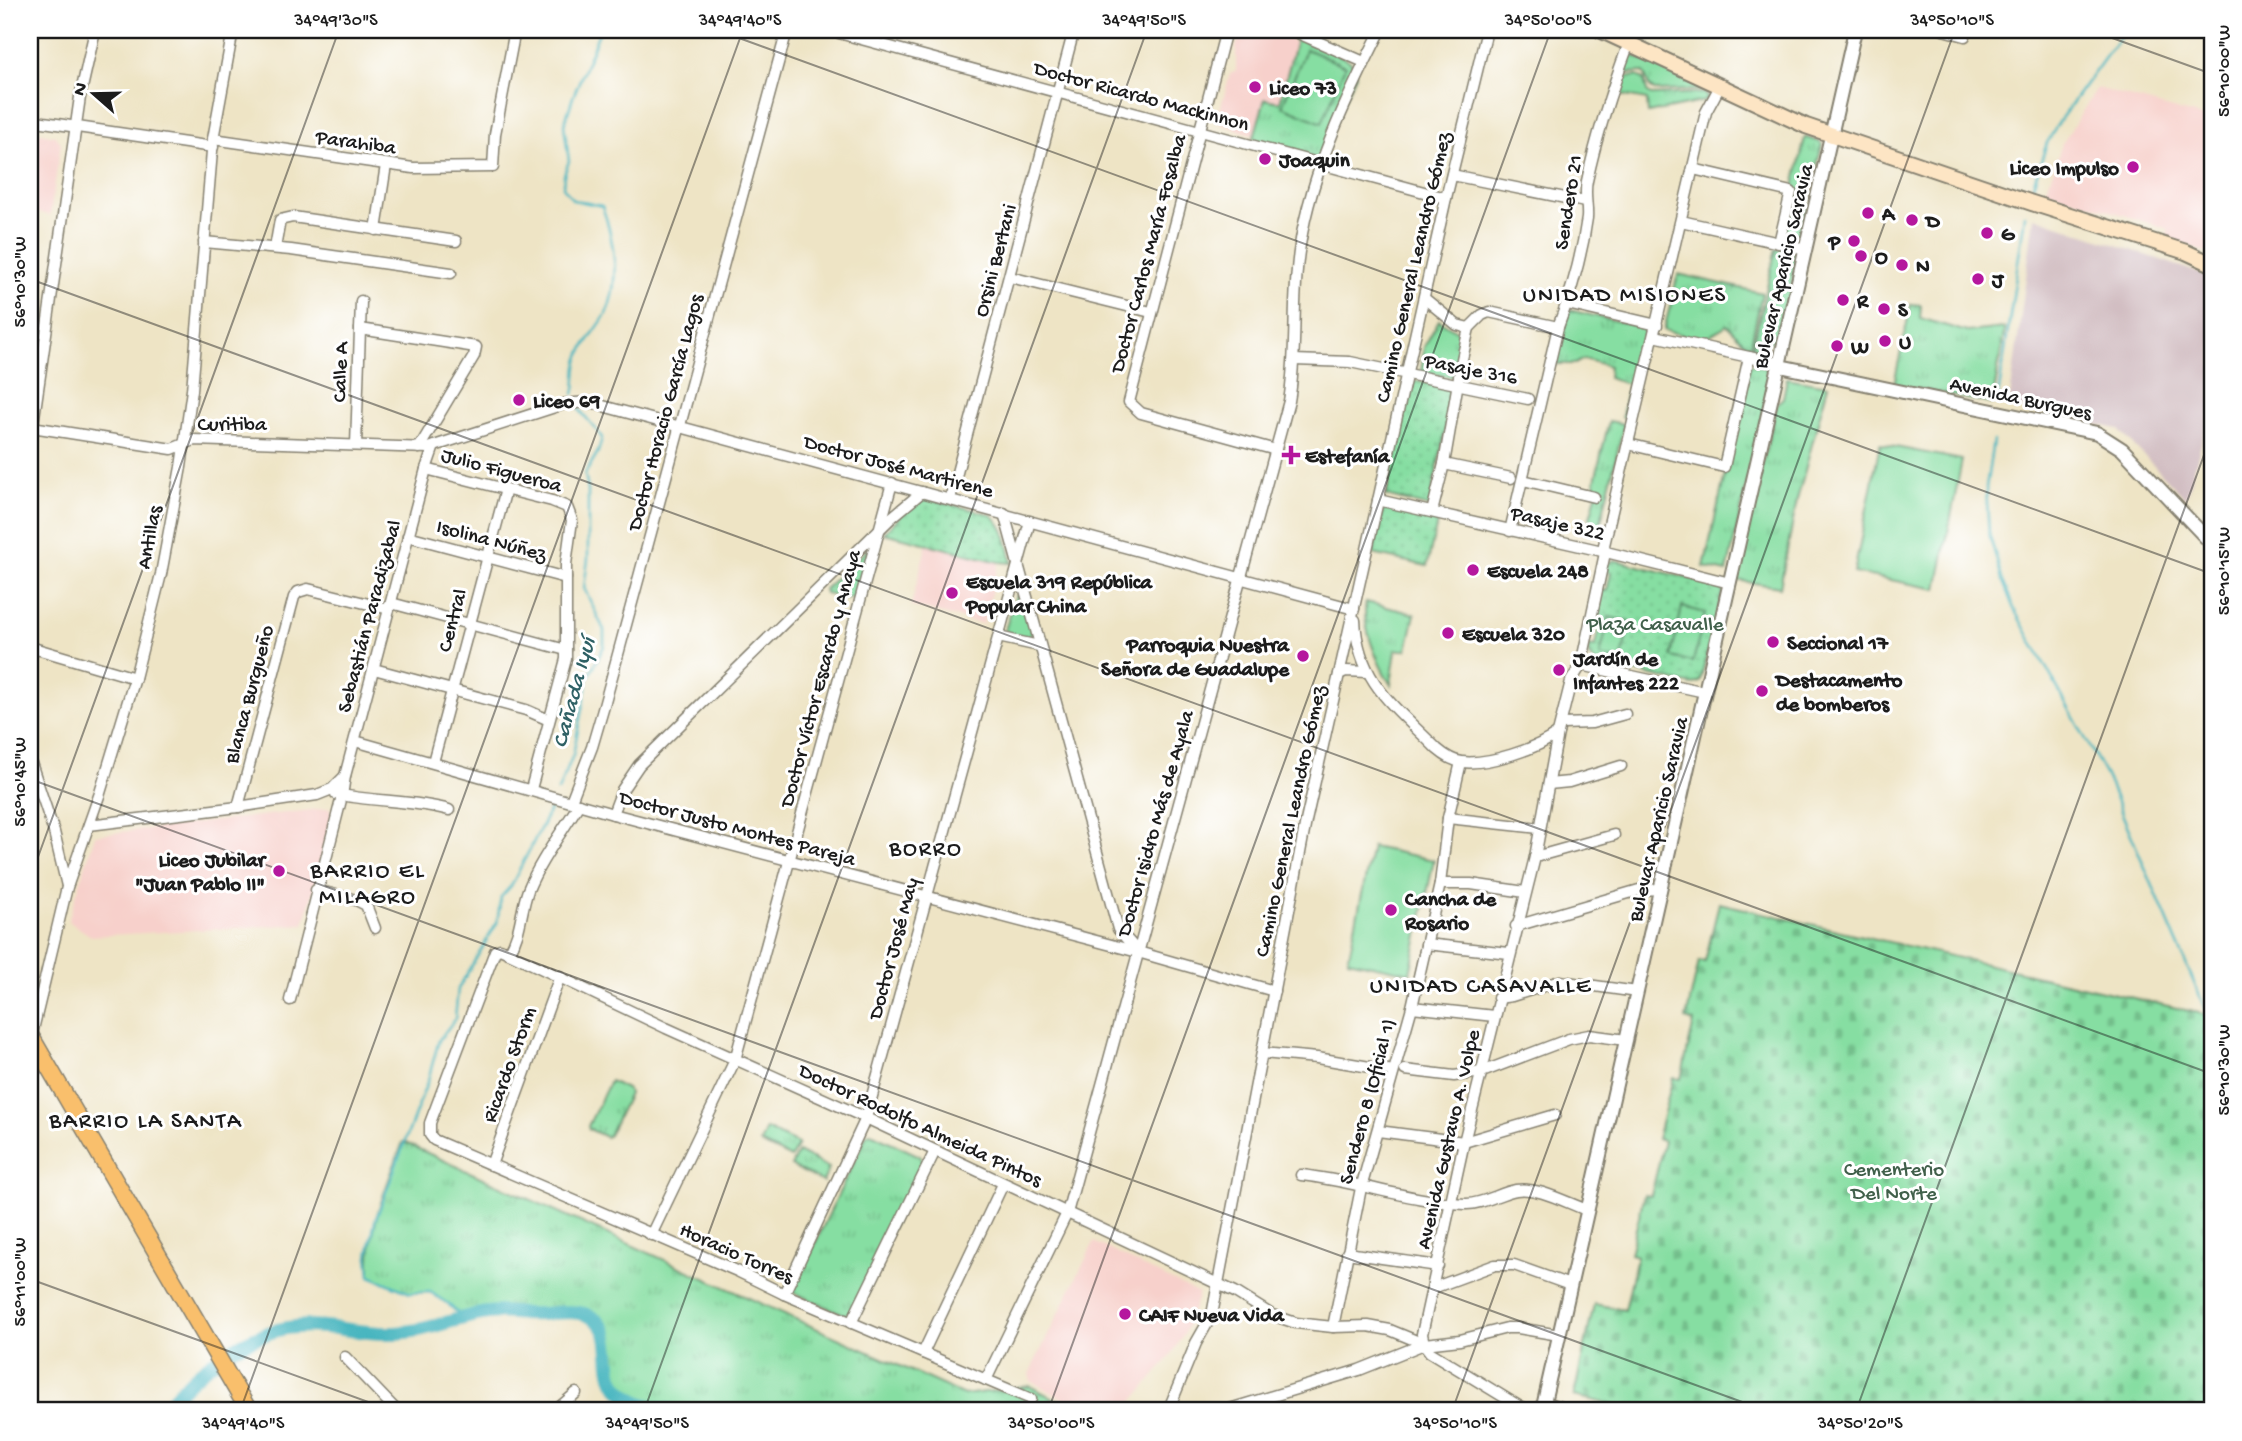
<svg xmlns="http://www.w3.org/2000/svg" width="2242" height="1441" viewBox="0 0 2242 1441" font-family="'Gochi Hand',sans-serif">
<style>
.built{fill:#f7d0cb}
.industrial{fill:#d2bec2}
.grass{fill:url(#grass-tufts);stroke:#517d5f;stroke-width:2}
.cemetery{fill:url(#cemetery-stones);stroke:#517d5f;stroke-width:2}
.park{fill:url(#park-dots);stroke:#517d5f;stroke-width:2}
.pitch{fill:#86dea2;stroke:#517d5f;stroke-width:2}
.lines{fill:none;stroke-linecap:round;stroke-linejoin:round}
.stream{stroke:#46b5bf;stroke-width:2.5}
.river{stroke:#46b5bf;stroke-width:14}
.minor-casing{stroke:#858070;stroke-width:13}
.tertiary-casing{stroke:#858070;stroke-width:16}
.secondary-casing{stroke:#858070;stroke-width:18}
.primary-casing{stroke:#858070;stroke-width:19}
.minor{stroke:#fff;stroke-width:10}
.tertiary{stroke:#fff;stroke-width:12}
.secondary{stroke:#fde5c4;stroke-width:14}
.primary{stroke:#f9bf6c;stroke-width:16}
.ticks{fill:none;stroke:#1c1c1c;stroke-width:2;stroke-opacity:0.45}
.poi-dot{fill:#b5179e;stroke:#fff;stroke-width:2.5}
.labels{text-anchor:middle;stroke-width:6;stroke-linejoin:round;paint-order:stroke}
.poi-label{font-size:21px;font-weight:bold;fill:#1c1c1c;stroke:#fff;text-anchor:start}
.street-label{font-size:21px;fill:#1c1c1c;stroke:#fff}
.park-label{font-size:21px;fill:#41604b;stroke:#fff}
.neighbourhood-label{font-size:23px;letter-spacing:2px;fill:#1c1c1c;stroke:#fff}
.water-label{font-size:23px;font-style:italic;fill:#2f6165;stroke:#fff}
.neatline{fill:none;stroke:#1c1c1c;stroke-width:2.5}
.ticks-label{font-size:18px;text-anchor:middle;fill:#1c1c1c}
</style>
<defs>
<pattern id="grass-tufts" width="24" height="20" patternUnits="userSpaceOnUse" patternTransform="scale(1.75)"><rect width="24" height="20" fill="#86dea2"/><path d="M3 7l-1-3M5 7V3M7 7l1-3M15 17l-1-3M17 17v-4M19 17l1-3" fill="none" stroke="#73be8b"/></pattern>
<pattern id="cemetery-stones" width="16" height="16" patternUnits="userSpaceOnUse" patternTransform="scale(1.75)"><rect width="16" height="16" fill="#86dea2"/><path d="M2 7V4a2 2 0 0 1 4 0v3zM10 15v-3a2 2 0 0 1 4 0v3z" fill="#73be8b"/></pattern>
<pattern id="park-dots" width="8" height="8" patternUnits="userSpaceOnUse" patternTransform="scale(1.75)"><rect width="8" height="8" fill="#86dea2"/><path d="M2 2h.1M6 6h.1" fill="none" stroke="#73be8b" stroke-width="1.8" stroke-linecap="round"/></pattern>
</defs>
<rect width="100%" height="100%" fill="#fff"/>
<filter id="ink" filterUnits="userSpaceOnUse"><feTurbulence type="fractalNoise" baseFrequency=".0143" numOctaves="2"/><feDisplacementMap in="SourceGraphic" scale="14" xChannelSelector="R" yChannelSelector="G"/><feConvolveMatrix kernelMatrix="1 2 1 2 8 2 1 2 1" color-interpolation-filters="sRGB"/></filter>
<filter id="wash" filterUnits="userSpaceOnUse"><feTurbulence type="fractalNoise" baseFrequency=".00686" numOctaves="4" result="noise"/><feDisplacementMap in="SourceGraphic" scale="28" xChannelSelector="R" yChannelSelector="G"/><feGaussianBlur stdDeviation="1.57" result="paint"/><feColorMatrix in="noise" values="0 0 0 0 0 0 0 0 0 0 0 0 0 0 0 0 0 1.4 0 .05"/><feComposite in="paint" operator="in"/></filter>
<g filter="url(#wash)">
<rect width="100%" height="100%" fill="#eee4c5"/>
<!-- built -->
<g class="built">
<path d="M1241,30H1268L1296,42L1280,102L1265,99L1255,135L1223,125L1217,121L1230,74L1236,71V48Z"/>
<path d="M2097,88L2212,120V255L2166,238L2169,229L2046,191L2062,144Z"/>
<path d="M30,131L55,136L61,143L50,215L30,211Z"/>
<path d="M927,543L999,562L983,624L911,606Z"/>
<path d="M329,808L334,815L304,924L91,936L68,921L95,835Z"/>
<path d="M1094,1242L1199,1294L1184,1334L1170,1357L1125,1411H1085L1031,1381L1029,1374Z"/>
</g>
<!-- industrial -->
<path class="industrial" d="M2034,217L2202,274L2212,280V404L2186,499L2118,429L2009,405Z"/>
<!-- grass -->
<g class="grass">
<path d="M1297,36L1347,59C1353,63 1355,67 1356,75L1318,159L1253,140L1265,99L1280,102Z"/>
<path d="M1628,53L1703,88L1701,90L1654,91L1649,86L1644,72L1628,73L1625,69Z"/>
<path d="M1622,70L1627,77L1637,76L1644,79L1647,92L1651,95L1704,93L1708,98L1705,101L1648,113L1647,100L1614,94Z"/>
<path d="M1805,137L1820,142L1822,145L1800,236L1784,232Z"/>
<path d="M1776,249L1793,252L1796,257C1790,286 1790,348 1752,349Z"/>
<path d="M1678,274L1762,293L1750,348L1727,325L1702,340L1664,330Z"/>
<path d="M1911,304L1921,305L1920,318L1967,332L2005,328L1992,404L1894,384Z"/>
<path d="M1569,310L1646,328L1626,418L1622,417L1628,384L1608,378L1609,366L1584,359L1575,364H1556Z"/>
<path d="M1439,320L1464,336L1452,377L1421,373L1424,347Z"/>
<path d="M1750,364L1773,370L1727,572L1704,567Z"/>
<path d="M1787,378L1828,385L1797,500L1780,587L1735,580L1777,403L1783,398Z"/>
<path d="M1609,421L1624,424L1599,529L1593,528L1590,518L1597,491L1593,489Z"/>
<path d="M869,548H871L858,593C850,603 835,596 825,593L824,589Z"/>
<path d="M1016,595L1023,599L1032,632L1026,639L1009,635L1005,630Z"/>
<path d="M1366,602L1415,614L1407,650H1396L1391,685C1378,664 1361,626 1366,602Z"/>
<path d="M610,1081L628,1090L629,1094L609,1135L606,1137L589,1129L588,1126Z"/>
<path d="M766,1129L798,1144L791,1158L760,1143Z"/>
<path d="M871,1133L920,1156L923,1161L850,1317L792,1292L867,1134Z"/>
<path d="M403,1142L964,1395L1030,1386L1078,1411H673C652,1408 618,1400 612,1375C608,1362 611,1346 606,1332C595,1304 556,1316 533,1315C524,1315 515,1311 507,1311C492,1310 478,1315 464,1319L448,1304L430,1292L410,1293L370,1276C367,1229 387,1186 403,1142Z"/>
<path d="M798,1152L829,1168L823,1182L791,1166Z"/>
</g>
<!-- cemetery -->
<path class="cemetery" d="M1719,903L2212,1016V1411H1640L1574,1396L1594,1304L1625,1310L1637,1256L1630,1254L1644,1195L1651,1196L1664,1141L1657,1139L1673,1078L1681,1079L1694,1022L1686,1019L1699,961L1705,962Z"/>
<!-- park -->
<g class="park">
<path d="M30,312L38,317L30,381Z"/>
<path d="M1411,380L1454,389L1429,507L1386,496Z"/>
<path d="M925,498L990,514C1006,525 1008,545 1012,563L999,562L884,533L912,504Z"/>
<path d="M1384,507L1438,519L1427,566L1373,554Z"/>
<path d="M1614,560L1724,587L1700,682L1692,685L1596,663L1589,656L1588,646L1595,647L1601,616L1595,614L1601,590L1607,591L1611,572L1606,571L1607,564Z"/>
</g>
<!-- pitch -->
<g class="pitch">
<path d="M1306,49L1345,66L1322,123L1282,106Z"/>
<path d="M1880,444L1962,460L1937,589L1854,573Z"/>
<path d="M1682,607L1705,613L1693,662L1671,657Z"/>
<path d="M1609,617L1630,622L1621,661L1600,656Z"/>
<path d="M1372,847L1434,860L1410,973L1348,960Z"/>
</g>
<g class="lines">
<!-- stream -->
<g class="stream">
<path d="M2033,185L2047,143L2062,117L2125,30"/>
<path d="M574,394C577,384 575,372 578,362C582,345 598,329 606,314C621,281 614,239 602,206L573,200L563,187L564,175L569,161L564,125L573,97L600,30"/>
<path d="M1997,404L2025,215"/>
<path d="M1993,441L1986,488L1989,533L2002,579L2014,609L2106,776L2212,1025"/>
<path d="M558,791L573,755L588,678L604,646V630L584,588L588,559V490L585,474L598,452L602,438C595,426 585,418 577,406"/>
<path d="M464,1319L448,1304L430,1292L410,1293L370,1276L368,1256L375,1221L428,1080L439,1040L455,1019L458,989L497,923L501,897L511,886L552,806"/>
</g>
<!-- river -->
<path class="river" d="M163,1411C170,1403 176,1394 184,1387C206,1364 238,1343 268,1333C313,1317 351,1335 395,1333C427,1332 456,1317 488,1313C506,1310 523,1316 541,1314C556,1313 579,1309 593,1318C614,1330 606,1356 612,1376C619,1400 652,1408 673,1411"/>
</g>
</g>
<g filter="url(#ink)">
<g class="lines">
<!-- minor casing -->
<g class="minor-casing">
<g id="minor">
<path d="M828,30L1446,198"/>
<path d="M1226,30L1129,402L1141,413L1276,450"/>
<path d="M1291,30L1364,62"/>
<path d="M1943,30L1965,36L1966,30"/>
<path d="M30,120L213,147"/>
<path d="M213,139L413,168L493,167L495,134L515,30"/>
<path d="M1693,169L1791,192L1779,243"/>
<path d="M1452,175L1585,202"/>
<path d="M1681,221L1806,249"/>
<path d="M376,230L386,165"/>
<path d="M204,242L291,250L451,273"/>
<path d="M275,248L280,220L293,217L456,241"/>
<path d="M1010,277L1151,312"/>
<path d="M1424,298L1457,325L1469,328"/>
<path d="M1567,304L1657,325"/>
<path d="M360,329L476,347L474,356L419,448"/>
<path d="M1654,336L1776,363L1780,366"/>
<path d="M1294,360L1350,362L1528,399"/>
<path d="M32,427L172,449L194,440L428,448L564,404L588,402L1354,609"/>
<path d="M1628,444L1724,467L1749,357"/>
<path d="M30,445L80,97L95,30"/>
<path d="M356,445L361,301"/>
<path d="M1444,464L1511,478"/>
<path d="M426,469L552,501L567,507L572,520L566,564V659L531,789"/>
<path d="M1523,480L1594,497"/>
<path d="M950,499L1074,30"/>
<path d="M1378,500L1598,550L1730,583"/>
<path d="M1432,512L1444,464L1462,359L1469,328L1482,315L1489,312L1558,327"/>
<path d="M1004,513L1118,929L1138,952"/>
<path d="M1510,531L1558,327C1571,293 1582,255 1587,218C1588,206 1584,194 1587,181C1597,134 1612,88 1629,43"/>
<path d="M408,536L566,578"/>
<path d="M391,603L566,650"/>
<path d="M1355,620C1358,683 1396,707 1437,749C1444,755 1452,761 1462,762C1488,765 1537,749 1558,733"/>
<path d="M998,637L1039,646"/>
<path d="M30,647L135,678"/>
<path d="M1581,665L1705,692"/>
<path d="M374,669L526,710L549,720"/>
<path d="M1339,674L1346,671L1367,672"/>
<path d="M1562,724L1592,723L1625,714"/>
<path d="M355,741L613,814L1138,952L1274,991"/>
<path d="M30,760L54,832L67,886"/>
<path d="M433,762L506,489"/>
<path d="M1549,784L1569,782L1621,766"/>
<path d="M336,794C373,802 414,800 449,810"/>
<path d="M571,801L592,747L604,706L787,30"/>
<path d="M238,807L294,597L298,592L308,589L389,609"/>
<path d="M613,814L622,790L639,765L891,518L922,492"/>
<path d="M1448,818L1539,828"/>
<path d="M89,825L238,807L317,795L332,789L345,776"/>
<path d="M1535,857L1614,835"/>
<path d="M1440,884H1471L1525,892"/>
<path d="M316,890L356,900L366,905L375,928"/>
<path d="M1516,926L1639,890L1661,889"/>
<path d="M1426,944L1509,953"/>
<path d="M509,953C522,930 520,913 528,890C540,860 563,831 579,804"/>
<path d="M1498,998L1512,996L1560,981L1637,992"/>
<path d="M290,1000L342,796L345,776L426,469L434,446"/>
<path d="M1412,1007L1494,1016"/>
<path d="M31,1038L67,887L100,793L135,678L161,574L181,467L192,390L213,139L233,30"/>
<path d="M1262,1053L1317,1058L1393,1071"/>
<path d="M1405,1070L1454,1076L1482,1072L1569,1039L1589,1035L1626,1040"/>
<path d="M1378,1131L1464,1142L1555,1115"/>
<path d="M491,1165L560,976"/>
<path d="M1301,1175C1356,1181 1409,1201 1465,1204C1481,1205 1500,1193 1516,1190C1537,1186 1567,1203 1587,1210"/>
<path d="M651,1235L735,1060L892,483"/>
<path d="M1347,1253L1438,1266"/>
<path d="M1433,1288L1495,1265H1514L1570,1285"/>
<path d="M784,1294L866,1118L1030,521"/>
<path d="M851,1323L935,1151"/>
<path d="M1333,1327L1361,1188L1412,1007L1440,884L1448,818L1461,762"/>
<path d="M1424,1344L1422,1334L1464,1142L1535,857L1558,733L1571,681L1581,665L1605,553L1604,545L1706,112L1720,86"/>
<path d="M923,1353L1003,1184"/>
<path d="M345,1357L397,1411"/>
<path d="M986,1380L1067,1213L1289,401C1298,350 1291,297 1300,245C1312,170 1347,97 1381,30"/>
<path d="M1031,1399L784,1294L737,1271L434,1140L430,1135V1123L495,951L500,949L509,953L666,1028L866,1118L1235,1292L1272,1315L1296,1323L1333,1327L1368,1326L1390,1330L1424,1344L1430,1352L1527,1411"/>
<path d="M1544,1402L1574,1411"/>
<path d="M555,1411L576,1393"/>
<path d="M1168,1411L1196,1343L1212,1315L1306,821L1446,198L1487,30"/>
<path d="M1223,1411L1359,1370L1424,1344L1460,1340L1507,1328H1518L1559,1335"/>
</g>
</g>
<!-- tertiary casing -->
<g class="tertiary-casing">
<g id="tertiary">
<path d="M1780,366L2097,433L2122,449L2212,544"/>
<path d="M1542,1411L1855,30"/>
</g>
</g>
<!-- secondary casing -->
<g class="secondary-casing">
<path id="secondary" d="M1600,30L1806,126L2032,203L2186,252L2212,264"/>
</g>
<!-- primary casing -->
<g class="primary-casing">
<path id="primary" d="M30,1035L249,1411"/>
</g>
<!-- minor -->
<use href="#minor" class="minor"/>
<!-- tertiary -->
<use href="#tertiary" class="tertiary"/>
<!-- secondary -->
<use href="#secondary" class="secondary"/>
<!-- primary -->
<use href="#primary" class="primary"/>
</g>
</g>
<!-- ticks -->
<path class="ticks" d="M717,30L2212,574M2090,30L2212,74M30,279L2212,1074M30,779L1767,1411M30,879L339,30M30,1279L393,1411M240,1411L743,30M644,1411L1147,30M1048,1411L1551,30M1452,1411L1955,30M1856,1411L2212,433"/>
<!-- markers -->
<g class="poi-dot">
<circle cx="1255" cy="87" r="7"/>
<circle cx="1265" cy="159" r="7"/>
<circle cx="2133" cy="167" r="7"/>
<circle cx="1868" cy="213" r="7"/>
<circle cx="1912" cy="220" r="7"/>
<circle cx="1987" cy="233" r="7"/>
<circle cx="1854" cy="241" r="7"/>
<circle cx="1861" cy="256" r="7"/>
<circle cx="1902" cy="265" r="7"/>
<circle cx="1978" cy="279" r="7"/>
<circle cx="1843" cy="300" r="7"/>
<circle cx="1884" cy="309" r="7"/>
<circle cx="1885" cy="341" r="7"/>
<circle cx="1837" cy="346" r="7"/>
<circle cx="519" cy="400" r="7"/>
<path d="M1287.5 444.5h7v7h7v7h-7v7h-7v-7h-7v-7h7z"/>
<circle cx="1473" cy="570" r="7"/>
<circle cx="952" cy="593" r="7"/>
<circle cx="1448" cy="633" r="7"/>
<circle cx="1773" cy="642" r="7"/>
<circle cx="1303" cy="656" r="7"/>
<circle cx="1559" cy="670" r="7"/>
<circle cx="1762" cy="691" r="7"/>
<circle cx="279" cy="871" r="7"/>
<circle cx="1391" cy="910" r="7"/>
<circle cx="1125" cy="1314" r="7"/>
</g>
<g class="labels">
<!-- poi labels -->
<g class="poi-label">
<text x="1269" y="94">Liceo 73</text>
<text x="1279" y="166">Joaquin</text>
<text x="2119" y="174" text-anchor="end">Liceo Impulso</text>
<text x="1882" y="220">A</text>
<text x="1926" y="227">D</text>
<text x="2001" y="240">G</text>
<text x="1840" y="248" text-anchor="end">P</text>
<text x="1875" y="263">O</text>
<text x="1916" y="272">N</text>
<text x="1992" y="286">J</text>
<text x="1857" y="307">R</text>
<text x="1898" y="316">S</text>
<text x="1899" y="348">U</text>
<text x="1851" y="353">W</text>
<text x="533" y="407">Liceo 69</text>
<text x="1305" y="462">Estefanía</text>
<text x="1487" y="577">Escuela 248</text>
<text x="966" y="588">Escuela 319 República<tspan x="966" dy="24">Popular China</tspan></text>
<text x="1462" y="640">Escuela 320</text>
<text x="1787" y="649">Seccional 17</text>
<text x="1289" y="651" text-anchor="end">Parroquia Nuestra<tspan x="1289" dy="24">Señora de Guadalupe</tspan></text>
<text x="1573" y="665">Jardín de<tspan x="1573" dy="24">Infantes 222</tspan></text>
<text x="1776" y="686">Destacamento<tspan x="1776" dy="24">de bomberos</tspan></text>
<text x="265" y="866" text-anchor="end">Liceo Jubilar<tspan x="265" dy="24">"Juan Pablo II"</tspan></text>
<text x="1405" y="905">Cancha de<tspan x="1405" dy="24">Rosario</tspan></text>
<text x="1139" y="1321">CAIF Nueva Vida</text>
</g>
<!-- street labels -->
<g class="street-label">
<text transform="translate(1142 95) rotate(15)" y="7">Doctor Ricardo Mackinnon</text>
<text transform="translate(356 141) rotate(8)" y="7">Parahiba</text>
<text transform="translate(1567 202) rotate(-81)" y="7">Sendero 21</text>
<text transform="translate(1147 253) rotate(-75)" y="7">Doctor Carlos María Fosalba</text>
<text transform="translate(994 260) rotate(-75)" y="7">Orsini Bertani</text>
<text transform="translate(1782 266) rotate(-77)" y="7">Bulevar Aparicio Saravia</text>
<text transform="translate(1412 267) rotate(-77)" y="7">Camino General Leandro Gómez</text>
<text transform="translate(1471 368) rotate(11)" y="7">Pasaje 316</text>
<text transform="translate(339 372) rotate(-88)" y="7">Calle A</text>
<text transform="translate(2021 397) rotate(12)" y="7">Avenida Burgues</text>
<text transform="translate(664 412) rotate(-75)" y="7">Doctor Horacio García Lagos</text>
<text x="232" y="430">Curitiba</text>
<text transform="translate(899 465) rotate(15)" y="7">Doctor José Martirene</text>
<text transform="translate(502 469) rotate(15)" y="7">Julio Figueroa</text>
<text transform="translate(1558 522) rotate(13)" y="7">Pasaje 322</text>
<text transform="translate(148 537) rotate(-79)" y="7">Antillas</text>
<text transform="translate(492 539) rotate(15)" y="7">Isolina Núñez</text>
<text transform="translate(368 616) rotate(-75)" y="7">Sebastián Paradizabal</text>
<text transform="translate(451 620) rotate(-75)" y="7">Central</text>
<text transform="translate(819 678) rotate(-75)" y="7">Doctor Víctor Escardo y Anaya</text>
<text transform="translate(248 694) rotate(-75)" y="7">Blanca Burgueño</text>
<text transform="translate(1657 819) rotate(-77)" y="7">Bulevar Aparicio Saravia</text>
<text transform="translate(1289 821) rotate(-78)" y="7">Camino General Leandro Gómez</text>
<text transform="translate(1154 823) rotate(-74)" y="7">Doctor Isidro Más de Ayala</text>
<text transform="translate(738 827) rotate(15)" y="7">Doctor Justo Montes Pareja</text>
<text transform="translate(892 948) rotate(-75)" y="7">Doctor José May</text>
<text transform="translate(508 1064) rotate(-70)" y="7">Ricardo Storm</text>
<text transform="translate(1366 1101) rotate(-75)" y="7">Sendero 8 (Oficial 1)</text>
<text transform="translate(921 1124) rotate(25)" y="7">Doctor Rodolfo Almeida Pintos</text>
<text transform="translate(1447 1139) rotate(-77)" y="7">Avenida Gustavo A. Volpe</text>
<text transform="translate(737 1252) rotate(24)" y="7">Horacio Torres</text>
</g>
<!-- park labels -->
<g class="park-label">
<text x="1655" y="630">Plaza Casavalle</text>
<text x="1894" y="1175">Cementerio<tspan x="1894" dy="24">Del Norte</tspan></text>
</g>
<!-- neighbourhood labels -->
<g class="neighbourhood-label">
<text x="1625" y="301">UNIDAD MISIONES</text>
<text x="926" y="855">BORRO</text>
<text x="368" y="877">BARRIO EL<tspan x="368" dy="26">MILAGRO</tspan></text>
<text x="1481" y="992">UNIDAD CASAVALLE</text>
<text x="146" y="1127">BARRIO LA SANTA</text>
</g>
<!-- water labels -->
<g class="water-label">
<text transform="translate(572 692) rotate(-75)" y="8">Cañada Iyuí</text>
</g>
</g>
<!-- margin -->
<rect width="2242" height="1441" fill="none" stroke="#fff" stroke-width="77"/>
<!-- north arrow -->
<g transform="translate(94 94) rotate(290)" stroke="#ffffff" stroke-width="5" paint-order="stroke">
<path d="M0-5L12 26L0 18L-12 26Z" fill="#1c1c1c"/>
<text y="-10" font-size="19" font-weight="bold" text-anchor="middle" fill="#1c1c1c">N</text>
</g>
<rect x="38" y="38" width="2166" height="1364" class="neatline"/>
<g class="ticks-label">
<text x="336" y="25">34°49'30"S</text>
<text x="740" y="25">34°49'40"S</text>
<text x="1144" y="25">34°49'50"S</text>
<text x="1548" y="25">34°50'00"S</text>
<text x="1952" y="25">34°50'10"S</text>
<text transform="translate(2223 71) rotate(-90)" y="6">56°10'00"W</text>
<text transform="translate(19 282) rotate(-90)" y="6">56°10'30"W</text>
<text transform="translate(2223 571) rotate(-90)" y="6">56°10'15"W</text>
<text transform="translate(19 782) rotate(-90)" y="6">56°10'45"W</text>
<text transform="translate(2223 1070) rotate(-90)" y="6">56°10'30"W</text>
<text transform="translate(19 1282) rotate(-90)" y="6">56°11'00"W</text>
<text x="243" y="1428">34°49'40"S</text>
<text x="647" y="1428">34°49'50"S</text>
<text x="1051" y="1428">34°50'00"S</text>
<text x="1455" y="1428">34°50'10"S</text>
<text x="1860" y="1428">34°50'20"S</text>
</g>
</svg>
